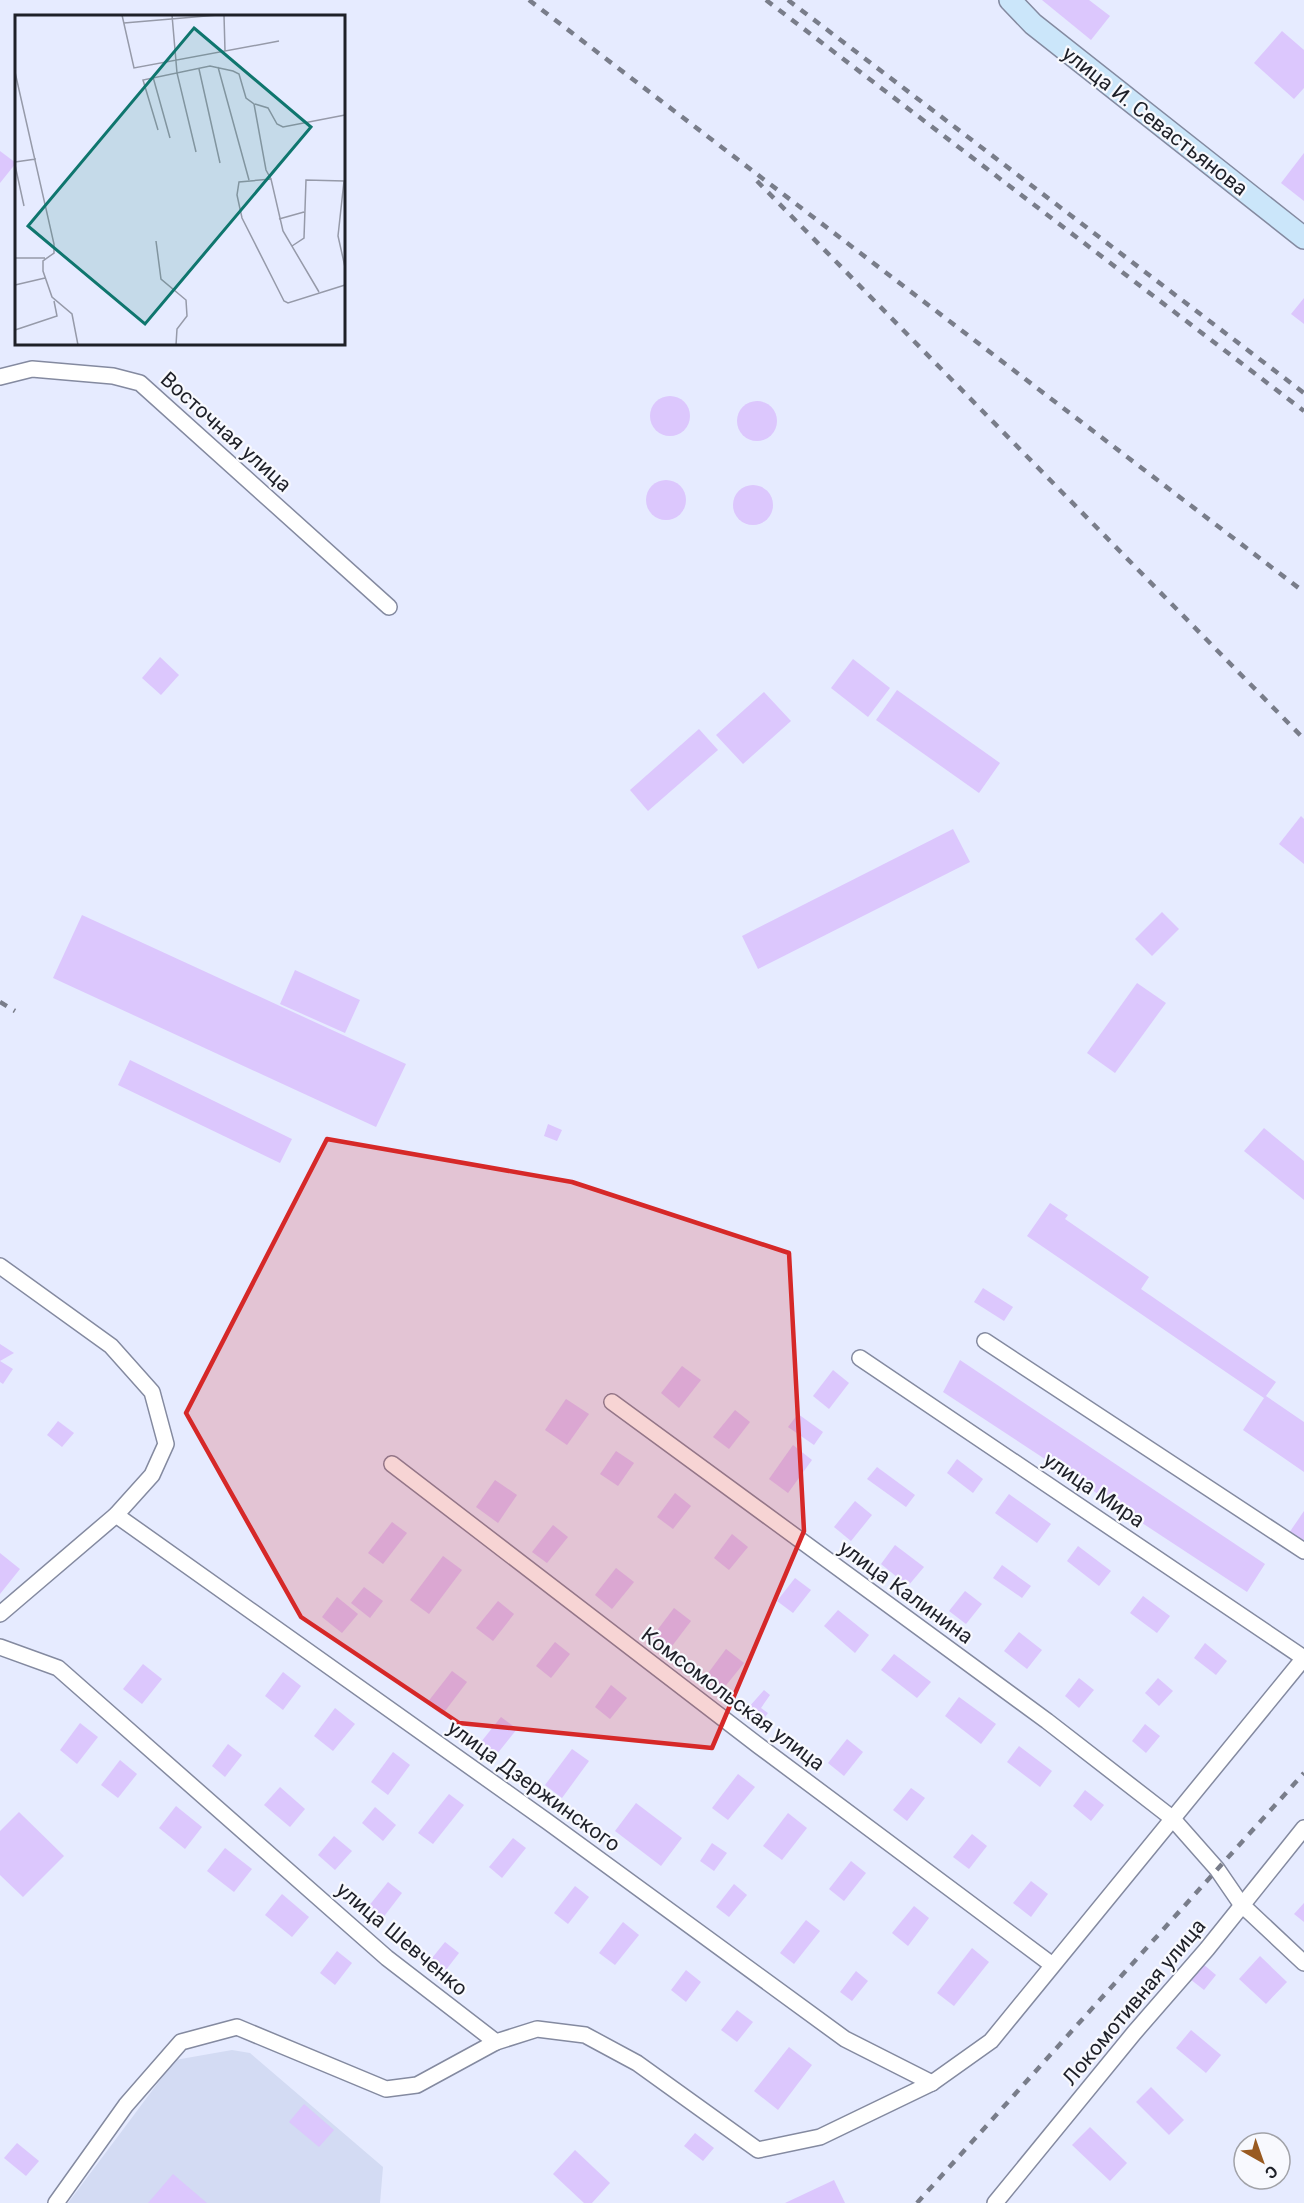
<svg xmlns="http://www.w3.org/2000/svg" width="1304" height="2203" viewBox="0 0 1304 2203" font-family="Roboto,sans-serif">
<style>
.built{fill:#d3dbf3}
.building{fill:#dcc7fd}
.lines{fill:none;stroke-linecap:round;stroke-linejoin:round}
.street-casing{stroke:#848aa0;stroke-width:18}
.secondary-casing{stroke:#848aa0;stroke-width:24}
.street{stroke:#fff;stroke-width:15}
.secondary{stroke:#cbe6fa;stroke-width:21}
.rail{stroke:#797d8a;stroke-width:4.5;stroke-dasharray:8 8;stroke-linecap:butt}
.marked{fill:#d62828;fill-opacity:0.2;stroke:#d62828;stroke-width:4.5;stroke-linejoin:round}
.labels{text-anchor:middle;stroke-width:4.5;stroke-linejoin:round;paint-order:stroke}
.street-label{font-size:21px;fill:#1e2028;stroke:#f8f9fe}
.inset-road{fill:none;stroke:#969aa9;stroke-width:1.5}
.view{fill:#0f766e;fill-opacity:0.15;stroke:#0f766e;stroke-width:3}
.inset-edge{fill:none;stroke:#1e2028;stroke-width:3}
</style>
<rect width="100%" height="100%" fill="#e6ebff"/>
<!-- built -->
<path class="built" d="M232,2050L250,2053L383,2167L380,2203H68L175,2060Z"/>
<!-- building -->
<g class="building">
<path d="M1042,0H1089L1110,16L1091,40Z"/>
<path d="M1282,31L1304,50V88L1294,99L1254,63Z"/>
<path d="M0,151L16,163L0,183Z"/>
<path d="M1304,153V201L1281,183Z"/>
<path d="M1304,298V324L1291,314Z"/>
<circle cx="670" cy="416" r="20"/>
<circle cx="757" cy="421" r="20"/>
<circle cx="666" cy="500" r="20"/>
<circle cx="753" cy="505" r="20"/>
<path d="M160,657L179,675L161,695L142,678Z"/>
<path d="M853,659L890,688L868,717L831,688Z"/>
<path d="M897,690L1000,763L979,793L876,720Z"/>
<path d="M764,692L791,721L743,764L716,735Z"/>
<path d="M699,729L718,750L648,811L630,790Z"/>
<path d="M1301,816L1304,819V864L1279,844Z"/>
<path d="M953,829L970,862L758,969L742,936Z"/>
<path d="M1162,912L1179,929L1152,956L1135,939Z"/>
<path d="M82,915L406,1064L376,1127L53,978Z"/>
<path d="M295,970L360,1000L345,1033L280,1004Z"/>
<path d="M1137,983L1166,1003L1115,1073L1087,1053Z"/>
<path d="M130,1060L292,1139L280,1163L118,1085Z"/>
<path d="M548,1124L562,1130L557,1141L544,1136Z"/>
<path d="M1264,1128L1304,1161V1200L1244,1151Z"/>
<path d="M1050,1203L1068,1215L1065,1219L1149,1277L1141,1289L1276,1382L1266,1396L1304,1422V1472L1243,1430L1264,1398L1027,1236Z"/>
<path d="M983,1288L1013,1307L1004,1321L974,1302Z"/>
<path d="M0,1344L14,1353L0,1361Z"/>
<path d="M960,1360L1265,1564L1247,1592L943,1392Z"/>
<path d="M0,1361L13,1369L3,1384L0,1382Z"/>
<path d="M682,1366L701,1380L679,1408L661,1393Z"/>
<path d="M833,1370L849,1383L829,1409L813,1396Z"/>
<path d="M566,1399L589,1414L567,1445L545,1430Z"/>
<path d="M735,1410L750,1422L729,1449L713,1437Z"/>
<path d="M798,1414L823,1432L814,1445L788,1427Z"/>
<path d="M58,1421L74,1433L62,1447L47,1435Z"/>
<path d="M793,1445L812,1460L788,1493L769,1479Z"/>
<path d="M616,1451L634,1463L618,1486L600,1474Z"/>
<path d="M957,1459L983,1479L973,1493L947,1473Z"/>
<path d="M877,1467L915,1495L906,1507L867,1479Z"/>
<path d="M495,1480L517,1495L498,1523L476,1507Z"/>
<path d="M675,1493L691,1506L673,1529L657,1517Z"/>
<path d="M1009,1494L1051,1524L1037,1543L995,1513Z"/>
<path d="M855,1501L872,1515L851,1541L834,1527Z"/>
<path d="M1304,1511V1543L1289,1533Z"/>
<path d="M392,1522L407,1533L383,1564L368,1553Z"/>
<path d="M553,1525L568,1537L547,1563L532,1552Z"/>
<path d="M732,1534L748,1547L729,1570L714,1558Z"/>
<path d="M895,1545L924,1567L908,1586L881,1564Z"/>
<path d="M1078,1546L1111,1571L1099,1586L1067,1561Z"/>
<path d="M0,1553L20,1569L0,1594Z"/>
<path d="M443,1556L462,1570L429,1614L410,1600Z"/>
<path d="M1002,1565L1031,1586L1022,1598L993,1578Z"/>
<path d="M616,1568L634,1582L612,1609L595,1595Z"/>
<path d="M795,1578L811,1590L793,1613L777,1601Z"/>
<path d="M364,1587L383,1601L370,1618L351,1603Z"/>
<path d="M965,1591L982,1604L966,1624L949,1611Z"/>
<path d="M1143,1596L1170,1616L1157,1633L1130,1613Z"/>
<path d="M337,1597L358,1614L342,1633L322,1617Z"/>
<path d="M498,1601L514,1614L493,1641L476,1628Z"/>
<path d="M674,1608L691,1621L669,1650L652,1637Z"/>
<path d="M838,1610L869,1635L855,1653L824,1626Z"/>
<path d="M1019,1632L1042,1650L1027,1669L1004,1651Z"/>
<path d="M555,1642L570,1654L551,1678L536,1666Z"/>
<path d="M1205,1643L1227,1661L1216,1675L1194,1658Z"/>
<path d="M726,1649L744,1663L723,1689L706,1676Z"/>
<path d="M894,1654L931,1682L917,1698L881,1670Z"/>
<path d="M143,1664L162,1679L142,1704L123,1689Z"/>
<path d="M452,1671L467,1682L442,1715L427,1703Z"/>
<path d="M283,1672L301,1686L283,1710L265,1696Z"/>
<path d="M1079,1678L1094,1690L1079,1708L1065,1696Z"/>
<path d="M1158,1678L1173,1691L1159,1706L1145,1693Z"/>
<path d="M611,1685L627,1698L610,1719L595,1707Z"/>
<path d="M764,1690L770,1695L761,1708L768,1713L757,1728L741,1716Z"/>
<path d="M959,1697L996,1724L981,1744L945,1716Z"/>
<path d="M335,1708L355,1724L333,1751L314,1736Z"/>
<path d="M501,1717L517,1729L497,1754L481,1742Z"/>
<path d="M80,1723L98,1737L77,1764L60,1750Z"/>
<path d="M1145,1724L1160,1736L1146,1753L1132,1741Z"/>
<path d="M847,1739L863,1752L844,1776L828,1763Z"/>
<path d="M228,1744L242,1755L225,1777L212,1766Z"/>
<path d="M1019,1746L1052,1771L1040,1787L1007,1762Z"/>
<path d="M572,1749L589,1761L562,1798L545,1785Z"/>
<path d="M393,1752L410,1765L388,1795L371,1782Z"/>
<path d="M120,1760L137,1774L118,1798L101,1785Z"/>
<path d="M738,1774L755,1787L728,1820L712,1808Z"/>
<path d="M280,1787L305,1809L290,1827L264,1805Z"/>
<path d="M911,1788L925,1798L907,1821L893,1810Z"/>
<path d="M1085,1790L1104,1805L1091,1821L1073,1806Z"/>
<path d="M449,1794L464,1805L433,1844L418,1833Z"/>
<path d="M636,1803L682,1838L661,1866L615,1831Z"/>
<path d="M176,1806L202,1827L185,1849L159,1828Z"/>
<path d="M375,1807L396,1825L383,1841L362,1823Z"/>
<path d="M19,1812L64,1856L23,1897L0,1875V1831Z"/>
<path d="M788,1813L807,1828L782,1860L763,1846Z"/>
<path d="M972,1834L987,1846L969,1869L953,1857Z"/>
<path d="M334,1836L352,1851L335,1870L318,1855Z"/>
<path d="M513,1838L526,1848L502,1878L489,1867Z"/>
<path d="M712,1843L727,1853L714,1871L700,1861Z"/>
<path d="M225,1848L252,1869L234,1892L207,1871Z"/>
<path d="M851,1861L866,1873L844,1901L829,1889Z"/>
<path d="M1031,1881L1048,1894L1031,1917L1013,1903Z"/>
<path d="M388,1882L402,1893L382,1919L368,1907Z"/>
<path d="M734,1884L747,1895L729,1917L716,1907Z"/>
<path d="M575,1886L589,1897L568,1924L554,1913Z"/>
<path d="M282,1894L309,1917L292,1937L265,1915Z"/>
<path d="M1304,1903V1922L1294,1914Z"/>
<path d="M914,1906L929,1918L908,1946L892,1933Z"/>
<path d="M806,1920L820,1931L794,1964L780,1953Z"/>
<path d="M623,1922L639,1935L615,1965L599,1953Z"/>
<path d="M445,1942L459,1953L442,1975L428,1963Z"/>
<path d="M972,1948L989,1962L954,2006L937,1993Z"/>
<path d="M337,1951L352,1963L335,1985L320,1973Z"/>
<path d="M1260,1956L1287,1982L1266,2004L1239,1979Z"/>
<path d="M1203,1964L1216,1975L1204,1990L1190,1979Z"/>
<path d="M686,1970L701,1982L686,2002L671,1990Z"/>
<path d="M856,1971L868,1981L852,2001L840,1992Z"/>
<path d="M737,2010L753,2022L737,2042L721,2030Z"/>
<path d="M1191,2030L1221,2055L1206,2073L1176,2048Z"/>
<path d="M789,2047L812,2065L778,2110L754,2091Z"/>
<path d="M1151,2087L1184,2120L1169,2135L1136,2102Z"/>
<path d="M304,2104L334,2130L319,2147L289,2122Z"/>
<path d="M1090,2127L1127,2163L1110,2181L1072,2145Z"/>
<path d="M695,2133L714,2148L703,2161L684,2146Z"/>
<path d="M17,2143L39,2161L26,2176L4,2158Z"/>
<path d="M575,2150L610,2183L592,2203H584L553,2174Z"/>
<path d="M173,2174L207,2203H148Z"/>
<path d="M834,2180L845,2203H785Z"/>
</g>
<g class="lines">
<!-- street casing -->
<g class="street-casing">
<g id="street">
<path d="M0,377L32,369L113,376L140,383L389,607"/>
<path d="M0,1266L111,1346L152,1392L166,1444L152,1475L116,1515L0,1614"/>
<path d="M985,1341L1304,1551"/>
<path d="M860,1358L1304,1658"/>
<path d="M612,1402L1047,1721L1172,1818L1217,1869L1241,1904L1304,1963"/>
<path d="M392,1464L759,1746L1051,1964"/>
<path d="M116,1515L548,1822L845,2039L932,2083"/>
<path d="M0,1647L58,1668L387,1958L496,2042L537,2029L585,2035L637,2063L758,2150L820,2137L932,2083L991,2041L1304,1658"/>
<path d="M56,2203L126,2105L181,2042L237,2027L386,2089L417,2085L496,2042"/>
<path d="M995,2203L1134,2033L1207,1949L1304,1828"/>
</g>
</g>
<!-- secondary casing -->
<g class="secondary-casing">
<path id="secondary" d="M1010,0L1033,24L1304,238"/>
</g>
<!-- street -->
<use href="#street" class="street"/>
<!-- secondary -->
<use href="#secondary" class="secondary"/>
<!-- rail -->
<g class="rail">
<path d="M529,0L1304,592"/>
<path d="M766,0L1304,411"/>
<path d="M788,0L1304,393"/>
<path d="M757,181L1304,739"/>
<path d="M0,1002L15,1011"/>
<path d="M917,2203L1304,1773"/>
</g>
</g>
<!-- marked area -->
<path class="marked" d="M327,1139L572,1182L789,1253L804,1531L712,1748L459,1723L301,1617L186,1413Z"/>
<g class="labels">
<!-- street labels -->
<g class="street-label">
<text transform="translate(1155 121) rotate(38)" y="7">улица И. Севастьянова</text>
<text transform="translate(226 432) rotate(42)" y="7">Восточная улица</text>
<text transform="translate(1094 1490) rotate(34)" y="7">улица Мира</text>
<text transform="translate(906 1592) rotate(36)" y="7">улица Калинина</text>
<text transform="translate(733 1699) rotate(37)" y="7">Комсомольская улица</text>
<text transform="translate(534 1786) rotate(36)" y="7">улица Дзержинского</text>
<text transform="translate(402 1939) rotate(40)" y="7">улица Шевченко</text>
<text transform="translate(1134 2002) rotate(-50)" y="7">Локомотивная улица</text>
</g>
</g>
<!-- overview -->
<g transform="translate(15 15)">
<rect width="330" height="330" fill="#e6ebff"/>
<path class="inset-road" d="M107,0L119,53L264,26M157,0L162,58L181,137M209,0L210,36M109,8L203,0M203,52L234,165M184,54L205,148M0,57L39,229V238L28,246V256L37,282L57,299L63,330M138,62L155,123M240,89L253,93L262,109L268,112L330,100M143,115L128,65L195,51L218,56L224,59L231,83L239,89L251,155L256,164M0,147L21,144M0,150L9,191M264,204L289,197M141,226L146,264L171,285L172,301L162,314L161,330M277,231L289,223L291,165L329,166L323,221L330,252M0,243H30M0,270L30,263M304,277L268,216L256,164L224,167L222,180L227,203L269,286L273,288L330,270M0,315L42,301L39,286"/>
<path class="view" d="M179,13L296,112L130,309L13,211Z"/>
<rect width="330" height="330" class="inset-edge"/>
</g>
<!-- north arrow -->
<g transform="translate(1262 2161) rotate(140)"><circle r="28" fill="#f8f9fe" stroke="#a1a2a8" stroke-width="1.5"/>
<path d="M0-4.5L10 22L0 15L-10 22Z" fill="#995a21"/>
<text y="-9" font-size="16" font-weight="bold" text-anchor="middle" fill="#1e2028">С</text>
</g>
</svg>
